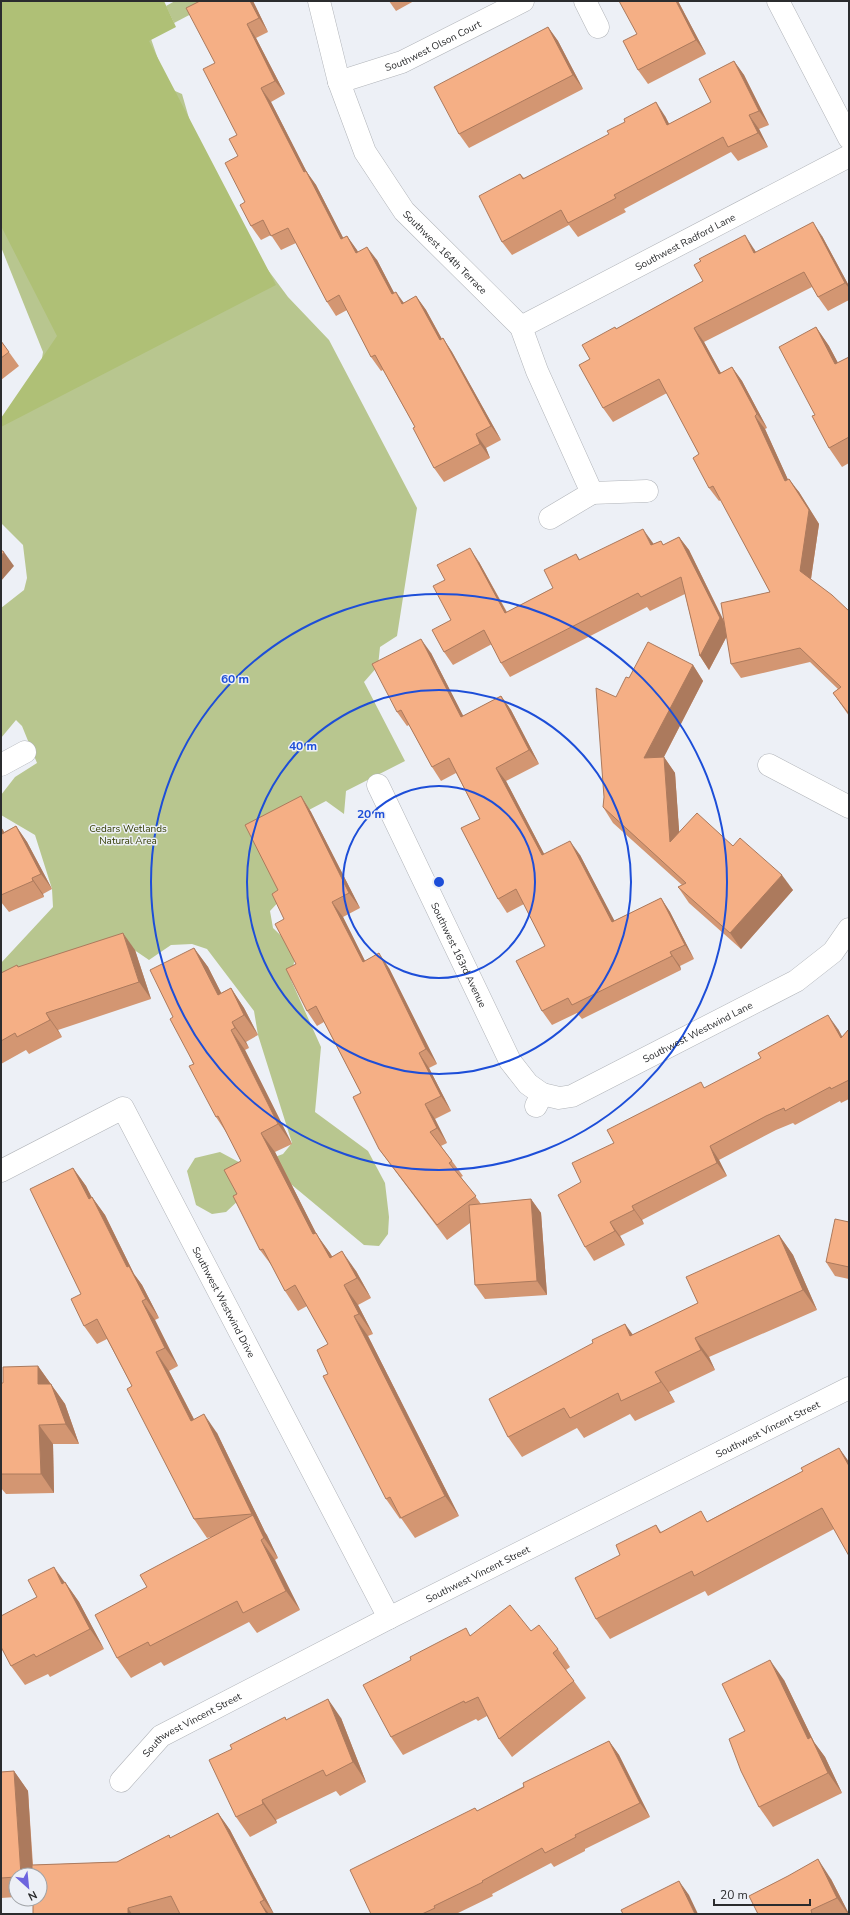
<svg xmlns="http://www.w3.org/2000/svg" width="850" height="1915" viewBox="0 0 850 1915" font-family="'Nunito Sans',sans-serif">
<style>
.green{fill:#b8c68f}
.forest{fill:#afc076}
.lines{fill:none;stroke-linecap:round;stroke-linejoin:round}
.street-casing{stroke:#b1b4b9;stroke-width:23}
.street{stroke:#fff;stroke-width:22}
.wall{fill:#d39672}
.shaded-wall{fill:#ac7a5d}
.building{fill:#f5af85;stroke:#ac7a5d}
.ring{fill:none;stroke:#1d4ed8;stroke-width:2}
.labels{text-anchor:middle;stroke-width:3;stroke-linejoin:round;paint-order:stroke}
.street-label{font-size:10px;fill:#2b2c2e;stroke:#edf0f6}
.park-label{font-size:10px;fill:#313b01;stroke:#edf0f6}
.centre{fill:#1d4ed8;stroke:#edf0f6;stroke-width:2}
.ring-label{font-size:12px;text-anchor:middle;font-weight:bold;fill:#1d4ed8;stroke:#edf0f6;stroke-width:3;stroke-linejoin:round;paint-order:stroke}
</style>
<rect width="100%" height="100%" fill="#edf0f6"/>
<!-- green -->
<g class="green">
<path d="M1,1L150,36L168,88L182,94L197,146L248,243L288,297L329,340L417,508L397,636L380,647L378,666L364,682L405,761L346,791L344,814L326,801L263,834L284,896L270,911L273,928L296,950L291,980L321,1047L315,1112L368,1151L385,1183L389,1217L388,1234L379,1246L364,1245L280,1175L256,1184L226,1212L212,1214L196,1205L187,1171L195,1158L220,1152L248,1167L283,1154L292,1143L258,1035L254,1011L207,949L192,944L171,945L149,960L127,945L1,985V963L53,907L52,889L35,835L1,815V795L15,777L37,763L22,726L16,720L1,738V608L24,590L27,578L23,545L1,523V427L38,384L43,352L1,247Z"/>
<path d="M175,1H216L174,23L166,6Z"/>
</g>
<!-- forest -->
<path class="forest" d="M1,1H164L176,27L149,41L276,285L1,427V418L57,336L1,226Z"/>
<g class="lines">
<!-- street casing -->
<g class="street-casing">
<g id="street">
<path id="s1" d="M319,1L339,82L365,152L404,211L521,327L537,371L592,493L550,518"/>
<path d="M585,1L598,27"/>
<path d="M778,1L849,138"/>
<path id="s2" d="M339,82L402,62L523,1"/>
<path id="s3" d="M521,327L849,156"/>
<path d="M592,493L647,491"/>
<path d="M1,765L25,752"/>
<path d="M769,765L849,807"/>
<path id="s4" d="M378,785L510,1061L528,1084L542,1094"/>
<path id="s5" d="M536,1106L542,1094L559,1098L572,1096L796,981L833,952L849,929"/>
<path id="s6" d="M1,1171L123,1108L389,1618"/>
<path id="s7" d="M121,1781L161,1736L389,1618L849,1388"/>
</g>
</g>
<!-- street -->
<use href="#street" class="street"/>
</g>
<!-- wall -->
<g class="wall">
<path d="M200,1H253L268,32L256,38L285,94L271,102L306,171L316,185L343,238L347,236L358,252L377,260L394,293L404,303L416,296L426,310L442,339L443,338L452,352L501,440L486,448L490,458L444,482L434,468L415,427L383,370L381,371L371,357L347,310L336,316L327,302L296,243L281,250L271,235L261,240L251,226L245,202L238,156L237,135L215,63Z"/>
<path d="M389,1H414L396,11Z"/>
<path d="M678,1L706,54L648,84L638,70L637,34Z"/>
<path d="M548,27L558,41L583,89L469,148L459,134Z"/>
<path d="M734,61L744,75L769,125L759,129L768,147L738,161L731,152L624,209L626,212L578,237L569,225L512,255L502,242L520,174L524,178L665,116L669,124L711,102Z"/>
<path d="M822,236L849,286V300L828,311L818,297L812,287L704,342L721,373L732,367L742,381L767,428L765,429L788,480L799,492L819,524L811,579L849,611V716L833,693L838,689L810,662L741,678L731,664L727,636L709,670L700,656L685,594L650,611L647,607L510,677L501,663L492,644L453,665L444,652L451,620L479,562L507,612L553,588L576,554L580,560L653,543V544L661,541L663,545L679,537L689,550L725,623L770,592L721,500L719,501L709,488L699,454L667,393L613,422L603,408L590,359L616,329L703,281L754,249L756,252Z"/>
<path d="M816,327L829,346L838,363L849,357V463L842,467L829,448L815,415Z"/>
<path d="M1,341L19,366L1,380Z"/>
<path d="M431,653L463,716L501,696L511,710L539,764L506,781L544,854L580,855L614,921L661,898L670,912L694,959L680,966L681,970L582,1019L577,1013L552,1025L542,1011L545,946L524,904L507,913L498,899L480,819L456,773L441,781L432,767L409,725L407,726L397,712Z"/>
<path d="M693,665L703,681L664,757L675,773L679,832L733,846L793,890L741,949L689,903L678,887L682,885L613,823L603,807L629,678Z"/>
<path d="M301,796L311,812L360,908L343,917L365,961L389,968L437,1064L429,1068L451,1111L435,1119L447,1143L441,1146L463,1176L461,1177L481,1204L531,1199L541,1213L547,1295L485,1299L475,1285L470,1223L447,1240L390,1164L379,1149L361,1093L324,1022L317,1026L307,1011L296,964L284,919L278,890Z"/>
<path d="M16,826L27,842L52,889L43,894L44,897L9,912L1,902V827L4,832Z"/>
<path d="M194,948L208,967L221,993L231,988L244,1008L258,1035L246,1042L249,1048L245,1050L292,1144L275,1152L317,1235L332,1256L356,1271L371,1298L358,1305L373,1334L368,1336L459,1516L415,1538L401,1518L400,1519L386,1499L328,1374V1344L307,1306L298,1311L285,1291L272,1266L260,1250L237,1194L241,1161L228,1135L216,1117L173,1017Z"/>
<path d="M135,950L151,999L58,1030L62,1037L29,1054L26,1050L1,1064V973L18,967Z"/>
<path d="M838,1029L842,1037L849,1029V1099L841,1103L840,1101L795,1125L793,1123L776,1130L719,1160L727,1176L642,1220L644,1224L620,1236L625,1245L594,1261L585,1247L581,1182L614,1143L705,1088Z"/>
<path d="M73,1168L86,1186L91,1197H92L105,1215L134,1274L142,1285L159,1318L155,1320L178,1366L169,1371L194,1419L217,1433L265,1532L278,1558L275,1560L300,1610L257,1633L249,1622L164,1666L161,1662L131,1678L117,1658L147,1587L211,1537L207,1538L194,1519L132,1386L107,1339L97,1344L84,1326L81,1294Z"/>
<path d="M849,1222V1279L835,1276L826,1262Z"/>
<path d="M779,1235L793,1255L817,1310L709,1357L715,1370L669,1392L675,1402L635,1421L630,1414L584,1438L577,1428L522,1457L508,1437L593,1343L625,1324L632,1335L698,1303Z"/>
<path d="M38,1366L65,1404L79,1444H53L54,1493L6,1494L1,1488V1383H3Z"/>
<path d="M839,1448L849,1462V1556L834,1529L708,1596L705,1591L610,1639L596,1619L620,1555L656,1525L661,1532L708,1521L803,1471Z"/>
<path d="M65,1582L79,1602L104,1649L50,1677L48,1674L25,1685L11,1666Z"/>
<path d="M531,1631L558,1649L570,1667L566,1670L586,1698L512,1757L499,1739L487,1716L478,1721L476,1719L403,1755L391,1737L471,1635Z"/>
<path d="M784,1680L814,1742L825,1757L842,1793L773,1827L759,1807L745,1731Z"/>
<path d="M341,1718L366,1782L340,1796L336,1791L276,1820L277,1823L250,1837L236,1817L232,1749L286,1720Z"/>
<path d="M609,1741L619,1755L650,1817L585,1849V1851L554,1867L551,1863L492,1894L493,1896L456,1914H371L477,1811Z"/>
<path d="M14,1771L28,1791L33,1865L117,1862L169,1835L171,1838L218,1813L230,1830L274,1914H33L40,1875H16V1897L1,1898V1772Z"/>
<path d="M831,1879L849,1914H758Z"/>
</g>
<!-- shaded-wall -->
<g class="shaded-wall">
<path d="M250,1H253L268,32L259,18Z"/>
<path d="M676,1H678L706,54L696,40Z"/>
<path d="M247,24L256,38L285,94L275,81Z"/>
<path d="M548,27L558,41L583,89L573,75Z"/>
<path d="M734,61L744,75L769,125L759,111Z"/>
<path d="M261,88L271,102L314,186L304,172Z"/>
<path d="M656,102L665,116L677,139L667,125Z"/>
<path d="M749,115L759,129L768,147L758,133Z"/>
<path d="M306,171L316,185L351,253L341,239Z"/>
<path d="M813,222L822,236L849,286V288L845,283Z"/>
<path d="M745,235L754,249L764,267L754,253Z"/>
<path d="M347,236L357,250L366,267L356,253Z"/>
<path d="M367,247L377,260L402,308L392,294Z"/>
<path d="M396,292L406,306L402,304Z"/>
<path d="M416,296L426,310L450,354L440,340Z"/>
<path d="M816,327L829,346L848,382L835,364Z"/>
<path d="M694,328L704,342L729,388L719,374Z"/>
<path d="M443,338L452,352L501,440L491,426Z"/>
<path d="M732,367L742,381L767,428L757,414Z"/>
<path d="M755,416L765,429L795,495L785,481Z"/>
<path d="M476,434L486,448L490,458L480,444Z"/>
<path d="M789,479L799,492L819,524L810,585L800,571Z"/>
<path d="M643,529L653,543L661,559L651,545Z"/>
<path d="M679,537L689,550L729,632L709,670L700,656Z"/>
<path d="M470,548L479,562L514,626L505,613Z"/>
<path d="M4,552L14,566L1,581V556Z"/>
<path d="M421,639L431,653L471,731L461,717Z"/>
<path d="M693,665L703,681L655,774L644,758Z"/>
<path d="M501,696L511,710L539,764L529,750Z"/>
<path d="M664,757L675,773L681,857L670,842Z"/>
<path d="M496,768L506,781L552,869L542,855Z"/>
<path d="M301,796L311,812L360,908L349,893Z"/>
<path d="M16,826L27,842L52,889L41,874Z"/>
<path d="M1,827L3,830L13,849L1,832Z"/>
<path d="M570,841L580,855L622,935L612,922Z"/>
<path d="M782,875L793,890L741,949L730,933Z"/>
<path d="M32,878L43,894L44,897L33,881Z"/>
<path d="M661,898L670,912L694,959L685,945Z"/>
<path d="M332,902L343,917L373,977L363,962Z"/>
<path d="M123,933L135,950L151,999L139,982Z"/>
<path d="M194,948L208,967L232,1014L218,995Z"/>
<path d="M670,952L680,966L681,970L672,956Z"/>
<path d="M379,953L389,968L437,1064L426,1049Z"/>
<path d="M231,988L244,1008L258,1035L244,1015Z"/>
<path d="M46,1013L58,1030L62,1037L50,1020Z"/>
<path d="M828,1015L838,1029L849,1049L841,1038Z"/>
<path d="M232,1022L246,1042L249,1048L235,1028Z"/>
<path d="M231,1030L245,1050L292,1144L278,1124Z"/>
<path d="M419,1053L429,1068L451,1111L441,1096Z"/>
<path d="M425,1104L435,1119L447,1143L437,1128Z"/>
<path d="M261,1133L275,1152L317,1235L330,1253L343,1277L313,1234Z"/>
<path d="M710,1146L719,1160L727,1176L717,1163Z"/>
<path d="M73,1168L86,1186L102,1217L89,1199Z"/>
<path d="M92,1197L105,1215L134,1274L142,1285L159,1318L146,1299L127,1267Z"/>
<path d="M531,1199L541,1213L547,1295L537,1281Z"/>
<path d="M632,1206L642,1220L644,1224L634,1210Z"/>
<path d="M610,1222L620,1236L625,1245L615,1231Z"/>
<path d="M779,1235L793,1255L817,1310L803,1290Z"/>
<path d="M342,1251L356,1271L371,1298L357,1278Z"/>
<path d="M344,1285L358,1305L373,1334L359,1314Z"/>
<path d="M142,1301L155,1320L178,1366L165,1348Z"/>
<path d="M354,1316L368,1336L459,1516L445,1496Z"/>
<path d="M625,1324L639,1343L630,1336Z"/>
<path d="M695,1338L709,1357L715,1370L701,1350Z"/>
<path d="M156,1352L169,1371L204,1439L191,1421Z"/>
<path d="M38,1366L65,1404L79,1444L38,1384Z"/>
<path d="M655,1372L669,1392L675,1402L661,1382Z"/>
<path d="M204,1414L217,1433L265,1532L252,1514Z"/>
<path d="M39,1425L53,1444L54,1493L41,1474Z"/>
<path d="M839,1448L849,1462V1466Z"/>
<path d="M253,1515L267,1535L278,1558L264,1538Z"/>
<path d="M261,1540L275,1560L300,1610L286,1591Z"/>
<path d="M54,1567L68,1587L62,1584Z"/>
<path d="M65,1582L79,1602L104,1649L90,1629Z"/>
<path d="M770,1660L784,1680L814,1742L825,1757L842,1793L828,1773L808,1739Z"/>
<path d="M328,1699L341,1718L366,1782L353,1762Z"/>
<path d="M609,1741L619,1755L650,1817L640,1803Z"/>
<path d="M14,1771L28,1791L33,1875H21Z"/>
<path d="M262,1800L276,1820L277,1823L263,1804Z"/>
<path d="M218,1813L230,1830L274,1914L264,1900Z"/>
<path d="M818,1859L831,1879L849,1914H848L837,1898Z"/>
<path d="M679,1881L689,1895L698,1914H695Z"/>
<path d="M260,1902L269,1914H267Z"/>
<path d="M128,1908L132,1914H128Z"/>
</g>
<!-- building -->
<g class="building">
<path d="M200,1H250L259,18L247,24L275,81L261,88L304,172L306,171L341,239L347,236L356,253L367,247L392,294L396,292L402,304L416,296L440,340L443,338L491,426L476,434L480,444L434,468L413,428L415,427L375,355L371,357L339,295L327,302L288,228L271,236L263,220L251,226L240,205L245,202L225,163L238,156L229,139L237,135L203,69L215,63L186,8Z"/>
<path d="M619,1H676L696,40L638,70L623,41L637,34Z"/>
<path d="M548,27L573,75L459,134L434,87Z"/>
<path d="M734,61L759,111L749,115L758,133L728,147L723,137L614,195L616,198L568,223L561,210L502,242L479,196L520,174L523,179L609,134L607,131L625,122L624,119L656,102L667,125L711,102L699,79Z"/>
<path d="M813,222L845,283L818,297L804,272L694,328L719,374L732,367L757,414L755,416L785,481L789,479L809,510L800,571L832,595L849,611V714L833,693L841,687L800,648L731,664L721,603L770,592L713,486L709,488L693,458L699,454L659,379L603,408L579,365L590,359L582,345L615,327L616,329L703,281L694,265L701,261L699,259L745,235L754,253Z"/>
<path d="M816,327L835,364L849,357V437L829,448L812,416L815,415L779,347Z"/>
<path d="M1,341L9,352L1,358Z"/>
<path d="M643,529L651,545L661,541L663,545L679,537L720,618L700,656L681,577L641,597L638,593L501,663L484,630L444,652L432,630L451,620L433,586L445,580L437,565L470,548L505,613L553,588L544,570L576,554L579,560Z"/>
<path d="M1,550L4,552L1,556Z"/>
<path d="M421,639L461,717L501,696L529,750L496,768L542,855L570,841L612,922L661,898L685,945L670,952L672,956L572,1005L568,998L542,1011L516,961L545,946L516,889L498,899L461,828L480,819L449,758L432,767L401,710L397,712L372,664Z"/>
<path d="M648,642L693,665L644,758L664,757L670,842L697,813L733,846L740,838L782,875L730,933L678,887L686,883L603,807L604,797L596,688L616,697L626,677L629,678Z"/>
<path d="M301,796L349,893L332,902L363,962L379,953L426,1049L419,1053L441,1096L425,1104L437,1128L430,1132L452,1161L449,1163L476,1196L437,1225L379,1149L353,1097L361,1093L316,1006L307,1011L286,969L296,964L275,924L284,919L272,894L278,890L245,825Z"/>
<path d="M16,826L41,874L32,878L33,881L1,895V832L2,834Z"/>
<path d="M123,933L139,982L46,1013L50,1020L17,1037L15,1033L1,1041V973L17,965L18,967Z"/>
<path d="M194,948L218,995L231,988L244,1015L232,1022L235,1028L231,1030L278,1124L261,1133L313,1234L316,1233L330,1258L342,1251L357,1278L344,1285L359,1314L354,1316L445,1496L401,1518L390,1497L386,1499L323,1376L328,1374L317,1350L328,1344L295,1285L285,1291L263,1249L260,1250L233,1196L237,1194L224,1170L241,1161L218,1116L216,1117L189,1066L194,1064L170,1019L173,1017L150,970Z"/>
<path d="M828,1015L841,1038L849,1029V1080L831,1089L830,1087L785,1111L784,1108L766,1116L710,1146L717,1163L632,1206L634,1210L610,1222L615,1231L585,1247L558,1195L581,1182L572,1163L614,1143L607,1130L701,1082L704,1088L761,1058L758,1053Z"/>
<path d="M73,1168L89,1199L92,1197L127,1267L129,1266L146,1299L142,1301L165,1348L156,1352L191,1421L204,1414L252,1514L194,1519L127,1389L132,1386L97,1319L84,1326L71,1299L81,1294L30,1189Z"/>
<path d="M531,1199L537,1281L475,1285L469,1205Z"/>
<path d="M835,1219L849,1222V1267L826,1262Z"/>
<path d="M779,1235L803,1290L695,1338L701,1350L655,1372L661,1382L621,1401L618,1393L570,1418L564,1408L508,1437L489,1399L593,1343L592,1340L625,1324L630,1336L698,1303L686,1277Z"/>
<path d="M38,1366V1384H51L66,1424L39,1425L41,1474H1V1383H3V1367Z"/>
<path d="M839,1448L849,1466V1556L822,1508L694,1576L692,1571L596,1619L575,1578L620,1555L616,1545L656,1525L660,1533L701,1511L707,1522L803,1471L801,1468Z"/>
<path d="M253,1515L264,1538L261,1540L286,1591L243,1613L237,1601L150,1646L148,1642L117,1658L95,1615L147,1587L140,1575Z"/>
<path d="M54,1567L62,1584L65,1582L90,1629L36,1657L34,1654L11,1666L1,1647V1616L37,1597L28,1580Z"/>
<path d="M510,1605L531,1631L539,1625L558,1649L553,1653L574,1681L499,1739L478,1697L465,1703L464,1701L391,1737L363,1685L411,1660L410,1657L466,1628L470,1636Z"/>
<path d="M770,1660L808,1739L811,1737L828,1773L759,1807L741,1771L729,1739L745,1731L722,1684Z"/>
<path d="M328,1699L353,1762L326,1776L323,1770L262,1800L263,1804L236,1817L209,1760L232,1749L230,1745L285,1717L286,1720Z"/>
<path d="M609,1741L640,1803L575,1835L576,1837L545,1853L542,1848L482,1881L483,1882L434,1906L435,1908L422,1914H371L350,1870L475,1808L477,1811L524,1787L523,1783Z"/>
<path d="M14,1771L21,1875H16V1877L1,1878V1772Z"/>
<path d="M218,1813L264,1900L260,1902L267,1914H180L171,1896L128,1908V1914H33V1899H40V1875H32V1865L117,1862L169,1835L170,1838Z"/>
<path d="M818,1859L837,1898L811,1910L812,1914H758L749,1896L788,1876Z"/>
<path d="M679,1881L695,1914H623L621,1910Z"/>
</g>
<!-- distance rings -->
<g class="ring">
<circle cx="439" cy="882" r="96"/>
<circle cx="439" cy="882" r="192"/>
<circle cx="439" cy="882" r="288"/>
</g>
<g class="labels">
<!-- street labels -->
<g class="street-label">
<text dy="4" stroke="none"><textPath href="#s2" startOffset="101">Southwest Olson Court</textPath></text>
<text dy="4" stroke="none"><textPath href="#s3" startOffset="185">Southwest Radford Lane</textPath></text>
<text dy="4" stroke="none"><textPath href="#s1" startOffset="287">Southwest 164th Terrace</textPath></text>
<text dy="4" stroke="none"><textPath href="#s4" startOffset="188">Southwest 163rd Avenue</textPath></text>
<text dy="4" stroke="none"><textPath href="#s5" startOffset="185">Southwest Westwind Lane</textPath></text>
<text dy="4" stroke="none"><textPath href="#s6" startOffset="356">Southwest Westwind Drive</textPath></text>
<text dy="4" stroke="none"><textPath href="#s7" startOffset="740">Southwest Vincent Street</textPath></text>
<text dy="4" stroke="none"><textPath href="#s7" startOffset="416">Southwest Vincent Street</textPath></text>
<text dy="4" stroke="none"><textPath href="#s7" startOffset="92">Southwest Vincent Street</textPath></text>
</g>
<!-- park labels -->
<g class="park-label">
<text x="128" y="832">Cedars Wetlands<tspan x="128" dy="12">Natural Area</tspan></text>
</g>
</g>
<circle cx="439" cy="882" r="6" class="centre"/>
<g class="ring-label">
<text x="235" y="683">60 m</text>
<text x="303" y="750">40 m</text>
<text x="371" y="818">20 m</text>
</g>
<!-- border -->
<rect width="850" height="1915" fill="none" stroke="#2b2c2e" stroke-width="4"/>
<!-- north arrow -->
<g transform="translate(28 1887) rotate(153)"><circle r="19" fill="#edf0f6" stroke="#9fa2a6"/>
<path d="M0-3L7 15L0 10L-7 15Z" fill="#6d64de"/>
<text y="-6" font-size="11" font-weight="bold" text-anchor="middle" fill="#2b2c2e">N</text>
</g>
<!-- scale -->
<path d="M714 1899v6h96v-6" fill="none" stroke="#2b2c2e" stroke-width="2"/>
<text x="720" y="1899" font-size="12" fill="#2b2c2e" stroke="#edf0f6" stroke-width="3" paint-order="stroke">20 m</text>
</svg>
